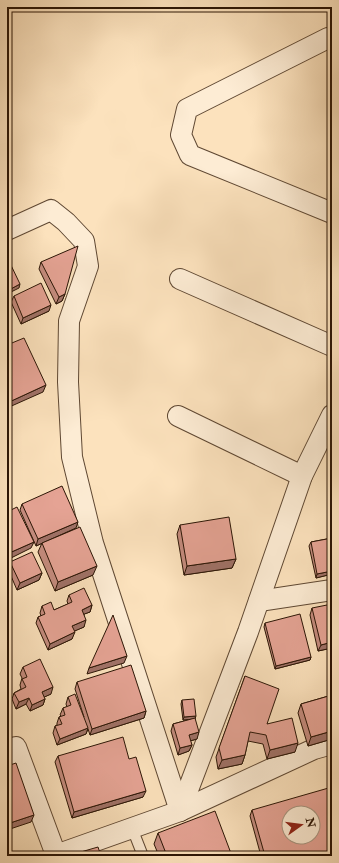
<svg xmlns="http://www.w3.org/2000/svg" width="339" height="863" viewBox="0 0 339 863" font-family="'IM FELL Double Pica',serif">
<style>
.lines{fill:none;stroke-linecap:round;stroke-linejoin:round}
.lane-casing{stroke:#5f4833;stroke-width:12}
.street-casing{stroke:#5f4833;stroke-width:22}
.lane{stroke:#fdecd4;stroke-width:10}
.street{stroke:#fdecd4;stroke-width:20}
.wall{fill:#c58c7f;stroke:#2b1505}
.shaded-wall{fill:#a07268;stroke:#2b1505}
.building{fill:#e5a394;stroke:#2b1505;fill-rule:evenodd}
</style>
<rect width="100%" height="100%" fill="#fce2bd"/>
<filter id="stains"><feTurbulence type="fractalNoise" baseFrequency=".005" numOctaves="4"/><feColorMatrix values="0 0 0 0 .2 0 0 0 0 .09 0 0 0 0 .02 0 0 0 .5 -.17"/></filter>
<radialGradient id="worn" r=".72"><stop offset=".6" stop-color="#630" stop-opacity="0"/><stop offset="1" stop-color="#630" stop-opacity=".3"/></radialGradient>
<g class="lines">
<!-- lane casing -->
<g class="lane-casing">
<path id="lane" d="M132,828L143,856"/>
</g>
<!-- street casing -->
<g class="street-casing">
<g id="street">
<path d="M328,38L187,109L181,135L190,155L332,213"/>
<path d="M7,230L51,210L66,222L84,241L88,266L69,321L68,382L72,457L93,543L180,811"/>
<path d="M180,279L332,346"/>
<path d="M178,416L302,476"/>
<path d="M259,601L332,590"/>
<path d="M7,750L16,747L56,855"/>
<path d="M180,811L248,632L302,476L332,415"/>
<path d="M53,856L180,811L314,749L332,744"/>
</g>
</g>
<!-- lane -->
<use href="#lane" class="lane"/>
<!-- street -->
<use href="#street" class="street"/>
</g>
<!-- wall -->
<g class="wall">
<path d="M41,262L65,294L62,301L56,304L39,269Z"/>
<path d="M14,296L49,311L21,324L11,302Z"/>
<path d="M22,504L76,528L36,546L20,510Z"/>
<path d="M180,525L236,559L232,568L184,575L177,534Z"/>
<path d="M332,538V574L316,578L309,546L311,542Z"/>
<path d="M42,543L93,575L55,591L38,552Z"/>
<path d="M10,562L42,573L39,580L17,590L8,569Z"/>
<path d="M69,595L92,605L90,612L84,614V627L74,631L72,639L48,650L36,623L38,617L41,616L40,613L42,606L54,610L68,604L67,601Z"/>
<path d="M312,608L332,648L318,651L310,615Z"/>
<path d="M265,623L311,657L310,660L275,669L264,627Z"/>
<path d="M23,667L51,694L44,697L45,699L43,705L30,711L26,704L16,709L12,699L14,693L21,689L20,685L22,678L20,674Z"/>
<path d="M245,676L267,724L295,752L267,759L263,744L248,741L245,755L242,764L218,769L216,757Z"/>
<path d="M77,682L146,711L144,718L90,735L88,729L86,734L57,745L53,733L55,726L57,725V723L59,717L61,716L60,715L63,708L67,707L66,704L68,697L84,717L75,689Z"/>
<path d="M332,695V739L308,746L298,713L301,704Z"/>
<path d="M182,700L195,718L197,739L190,741L192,745L189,751L178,755L171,731L173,724L188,720H183L181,704Z"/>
<path d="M58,756L129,759L143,797L72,818L55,762Z"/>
<path d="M252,810L332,856H261L250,816Z"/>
<path d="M158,833L232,856H159L154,844Z"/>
</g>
<!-- shaded-wall -->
<g class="shaded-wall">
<path d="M20,284L19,288L7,294V291Z"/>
<path d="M65,294L62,301L56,304L59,297Z"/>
<path d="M51,305L49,311L21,324L23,318Z"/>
<path d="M46,385L43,392L7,408V403Z"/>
<path d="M78,522L76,528L36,546L38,539Z"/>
<path d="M34,542L31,548L7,560V554Z"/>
<path d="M236,559L232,568L184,575L187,566Z"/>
<path d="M97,566L93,575L55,591L58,582Z"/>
<path d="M332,571V574L316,578L317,574Z"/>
<path d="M42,573L39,580L17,590L20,583Z"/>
<path d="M92,605L90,612L79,616L82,610Z"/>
<path d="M86,620L84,627L70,633L72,626Z"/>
<path d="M75,632L72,639L48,650L50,644Z"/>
<path d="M332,642V648L318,651L321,645Z"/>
<path d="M127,656L124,663L87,674L89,668Z"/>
<path d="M311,657L310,660L275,669L276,666Z"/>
<path d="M53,687L51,694L40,699L42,692Z"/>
<path d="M29,698L26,704L16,709L19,702Z"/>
<path d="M45,699L43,705L30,711L32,705Z"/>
<path d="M146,711L144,718L90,735L92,729Z"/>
<path d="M196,716L195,719L183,720L184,717Z"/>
<path d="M88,728L86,734L57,745L60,739Z"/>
<path d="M332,731V739L308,746L311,737Z"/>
<path d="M199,732L197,739L186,742L189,735Z"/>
<path d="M298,743L295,752L267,759L270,750Z"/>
<path d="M192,745L189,751L178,755L180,748Z"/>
<path d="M245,755L242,764L218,769L222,760Z"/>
<path d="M146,791L143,797L72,818L74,812Z"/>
<path d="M34,815L31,822L7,830V824Z"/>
</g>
<!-- building -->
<g class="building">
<path d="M78,246L65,294L59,297L41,262Z"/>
<path d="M7,259H8L20,284L7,291Z"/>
<path d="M41,283L51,305L23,318L14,296Z"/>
<path d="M24,338L46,385L7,403V345Z"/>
<path d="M62,486L78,522L38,539L22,504Z"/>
<path d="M17,507L34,542L7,554V512Z"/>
<path d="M229,517L236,559L187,566L180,525Z"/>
<path d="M80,527L97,566L58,582L42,543Z"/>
<path d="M332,538V571L317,574L311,542Z"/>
<path d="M32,552L42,573L20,583L10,562Z"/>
<path d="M84,588L92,605L82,610L86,620L72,626L75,632L50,644L38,617L45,614L42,606L51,602L54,610L72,602L69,595Z"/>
<path d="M332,604V642L321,645L312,608Z"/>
<path d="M300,614L311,657L276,666L265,623Z"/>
<path d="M113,615L127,656L89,668Z"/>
<path d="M40,659L53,687L42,692L45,699L32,705L29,698L19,702L14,693L26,687L22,679L27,677L23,667Z"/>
<path d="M131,665L146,711L92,729L77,682Z"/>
<path d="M245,676L279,689L267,724L292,718L298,743L270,750L266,735L250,732L245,755L222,760L219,748Z"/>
<path d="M75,694L88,728L60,739L55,726L62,724L59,717L65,715L63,708L71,705L68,697Z"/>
<path d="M332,695V731L311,737L301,704Z"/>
<path d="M194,699L196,716L184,717L182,700Z"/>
<path d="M195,718L199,732L189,735L192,745L180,748L173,724Z"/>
<path d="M123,737L129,759L136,757L146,791L74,812L58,756Z"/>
<path d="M16,763L34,815L7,824V766Z"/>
<path d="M332,787V856H265L252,810ZM289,813H313V837H289Z"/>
<path d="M215,811L232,856H167L158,833Z"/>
<path d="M98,847L101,856H67Z"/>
</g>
<!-- margin -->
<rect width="339" height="863" fill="none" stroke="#fce2bd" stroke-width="24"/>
<rect x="8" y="8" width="323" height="847" fill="none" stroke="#2b1505" stroke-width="2"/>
<rect x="12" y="12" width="315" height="839" fill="none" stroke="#2b1505"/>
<!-- north arrow -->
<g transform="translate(301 825) rotate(76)"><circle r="19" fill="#fdecd4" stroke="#a99681"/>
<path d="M0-3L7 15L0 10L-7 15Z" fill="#8f2418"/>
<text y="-6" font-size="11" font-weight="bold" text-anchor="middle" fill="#2b1505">N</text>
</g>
<rect width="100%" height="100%" filter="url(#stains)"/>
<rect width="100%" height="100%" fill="url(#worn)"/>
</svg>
